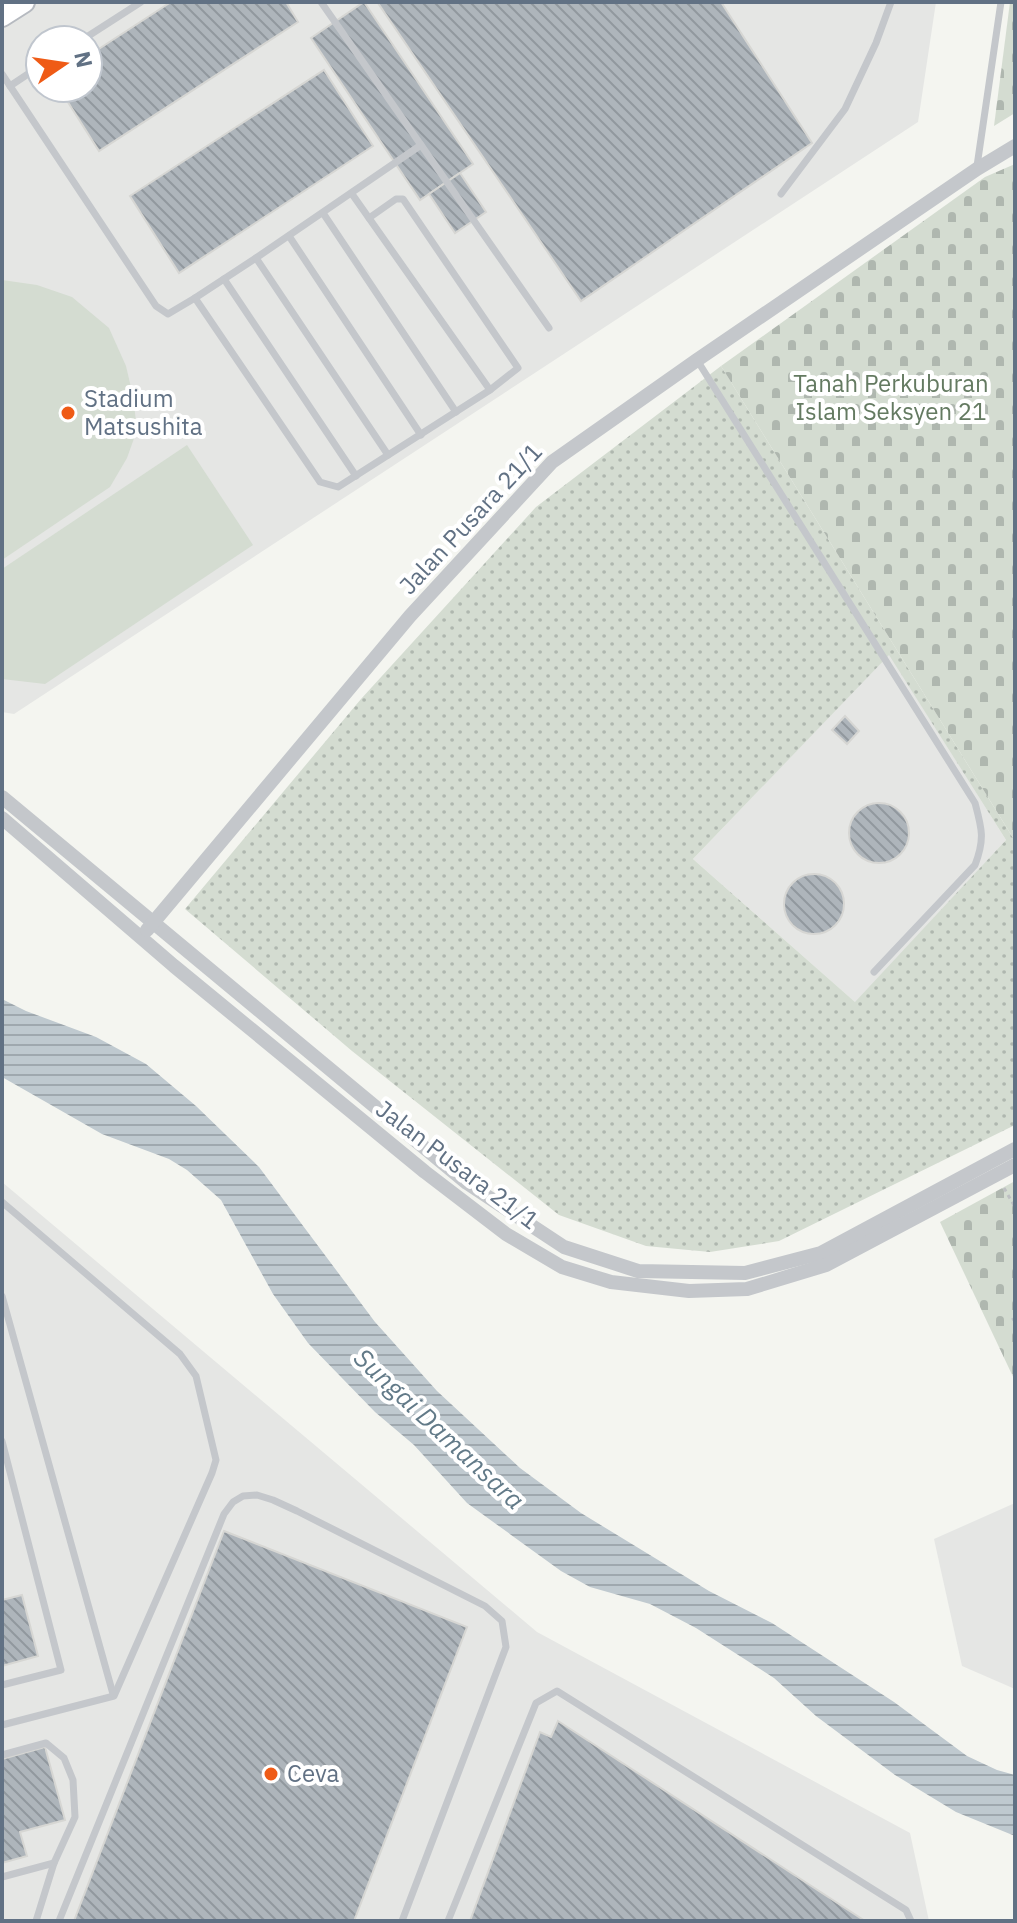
<svg xmlns="http://www.w3.org/2000/svg" width="1017" height="1923" viewBox="0 0 1017 1923" font-family="'IBM Plex Sans',sans-serif">
<style>
.built{fill:#e5e6e4;fill-rule:evenodd}
.grass{fill:url(#grass-dots);fill-rule:evenodd}
.cemetery{fill:url(#cemetery-stones)}
.garden{fill:#d4dcd1}
.water{fill:url(#water-rules)}
.building{fill:url(#building-back-hatch);stroke:#d6d6d3;stroke-width:2}
.lines{fill:none;stroke-linecap:round;stroke-linejoin:round}
.secondary-casing{stroke:#b6bac0;stroke-width:24}
.path{stroke:#bdbfc2;stroke-width:3;stroke-dasharray:4 4;stroke-linecap:butt}
.lane{stroke:#c4c7cb;stroke-width:7}
.street{stroke:#c4c7cb;stroke-width:14}
.secondary{stroke:#fff;stroke-width:20}
.poi-dot{fill:#ef5b16;stroke:#fff;stroke-width:3}
.labels{text-anchor:middle;stroke-width:8;stroke-linejoin:round;paint-order:stroke}
.park-label{font-size:24px;fill:#647a61;stroke:#fff}
.poi-label{font-size:24px;fill:#617184;stroke:#fff;text-anchor:start}
.street-label{font-size:24px;fill:#617184;stroke:#fff}
.water-label{font-size:26px;font-style:italic;fill:#627a88;stroke:#fff}
</style>
<defs>
<pattern id="grass-dots" width="8" height="8" patternUnits="userSpaceOnUse" patternTransform="scale(2)"><rect width="8" height="8" fill="#d4dcd1"/><path d="M2 2h.1M6 6h.1" fill="none" stroke="#afb7af" stroke-width="1.8" stroke-linecap="round"/></pattern>
<pattern id="cemetery-stones" width="16" height="16" patternUnits="userSpaceOnUse" patternTransform="scale(2)"><rect width="16" height="16" fill="#d4dcd1"/><path d="M2 7V4a2 2 0 0 1 4 0v3zM10 15v-3a2 2 0 0 1 4 0v3z" fill="#afb7af"/></pattern>
<pattern id="water-rules" width="6" height="5" patternUnits="userSpaceOnUse" patternTransform="scale(2)"><rect width="6" height="5" fill="#bfc9cf"/><path d="M0 2.5h6" fill="none" stroke="#9fa8ae"/></pattern>
<pattern id="building-back-hatch" width="6" height="6" patternUnits="userSpaceOnUse" patternTransform="scale(2)"><rect width="6" height="6" fill="#aeb5bb"/><path d="M-1 5l2 2M0 0l6 6M5-1l2 2" fill="none" stroke="#91989e"/></pattern>
</defs>
<rect width="100%" height="100%" fill="#f4f5f0"/>
<!-- built -->
<g class="built">
<path d="M2,2H936L918,122L14,714L2,712ZM40,40H88V88H40Z"/>
<path d="M889,654L1006,840L856,1003L693,859Z"/>
<path d="M2,1182L537,1632L910,1833L929,1921H2Z"/>
<path d="M1015,1503V1689L962,1666L934,1539Z"/>
</g>
<!-- grass -->
<path class="grass" d="M721,366L1015,841V1125L779,1241L710,1252L646,1246L559,1215L352,1051L185,909L361,699L536,507ZM889,655L1006,840L855,1002L693,859Z"/>
<!-- cemetery -->
<g class="cemetery">
<path d="M1010,2H1015V113L994,126Z"/>
<path d="M1015,164V841L721,366L985,177Z"/>
<path d="M1015,1181V1381L940,1222Z"/>
</g>
<!-- garden -->
<g class="garden">
<path d="M2,280L37,285L72,297L109,328L126,366L133,396L137,430L127,458L110,487L2,560Z"/>
<path d="M187,445L253,545L45,684L2,679V569Z"/>
</g>
<!-- water -->
<path class="water" d="M2,999L26,1011L96,1037L146,1064L196,1106L259,1167L375,1322L437,1391L520,1468L581,1513L709,1591L772,1623L894,1702L967,1756L997,1770L1015,1775V1836L956,1812L895,1775L816,1716L774,1678L696,1628L650,1604L590,1587L561,1571L467,1503L414,1445L375,1412L308,1343L273,1294L221,1200L187,1170L169,1159L102,1134L2,1077Z"/>
<!-- building -->
<g class="building">
<path d="M171,2H286L298,22L99,151L59,88H88V56Z"/>
<path d="M364,2L473,164L420,200L311,38Z"/>
<path d="M379,2H721L812,143L581,301L378,3Z"/>
<path d="M324,70L373,146L179,273L130,196Z"/>
<path d="M460,173L486,212L455,233L429,194Z"/>
<path d="M845,716L859,731L847,744L832,730Z"/>
<circle cx="879" cy="833" r="30"/>
<circle cx="814" cy="904" r="30"/>
<path d="M224,1531L467,1627L354,1921H74Z"/>
<path d="M22,1595L38,1656L2,1666V1600Z"/>
<path d="M558,1721L865,1921H470L540,1732L551,1737Z"/>
<path d="M45,1747L65,1820L20,1832L27,1856L2,1863V1759Z"/>
</g>
<g class="lines">
<!-- secondary casing -->
<g class="secondary-casing">
<path id="secondary" d="M2,16L24,2"/>
</g>
<!-- path -->
<g class="path">
<path d="M1004,1188L1015,1207"/>
<path d="M1012,1320L1015,1318"/>
</g>
<!-- lane -->
<g class="lane">
<path d="M321,2L549,328"/>
<path d="M82,40L141,2"/>
<path d="M2,74L156,306L168,314L195,298L256,258L421,145"/>
<path d="M10,86L40,66"/>
<path d="M977,166L1001,2"/>
<path d="M352,194L490,390"/>
<path d="M781,194L845,109L876,43L891,2"/>
<path d="M323,213L456,412"/>
<path d="M289,236L421,435"/>
<path d="M256,258L388,455"/>
<path d="M224,279L356,476"/>
<path d="M195,298L320,482L338,487L490,390L518,368L403,199H396L369,218"/>
<path d="M697,360L975,803C982,829 985,839 975,865L874,972"/>
<path d="M2,1202L180,1354L196,1376L216,1460L212,1473L114,1696L2,1725"/>
<path d="M2,1296L113,1694"/>
<path d="M2,1441L61,1670L2,1685"/>
<path d="M2,1755L46,1743L64,1758L73,1780L75,1817L54,1863L36,1921"/>
<path d="M2,1877L54,1863"/>
<path d="M59,1921L224,1514L233,1502L243,1496L257,1495L273,1500L297,1511L485,1606L502,1621L506,1647L402,1921"/>
<path d="M448,1921L536,1703L557,1691L906,1910L911,1921"/>
</g>
<!-- street -->
<g class="street">
<path d="M2,797L467,1183L564,1247L638,1271L745,1273L821,1253L1015,1149"/>
<path d="M2,818L174,966L425,1172L506,1234L562,1267L611,1282L689,1291L747,1289L826,1265L1015,1165"/>
<path d="M147,930L410,616L552,462L697,360L977,169L1015,146"/>
</g>
<!-- secondary -->
<use href="#secondary" class="secondary"/>
</g>
<!-- markers -->
<g class="poi-dot">
<circle cx="68" cy="413" r="8"/>
<circle cx="271" cy="1774" r="8"/>
</g>
<g class="labels">
<!-- park labels -->
<g class="park-label">
<text x="891" y="392">Tanah Perkuburan<tspan x="891" dy="28">Islam Seksyen 21</tspan></text>
</g>
<!-- poi labels -->
<g class="poi-label">
<text x="84" y="407">Stadium<tspan x="84" dy="28">Matsushita</tspan></text>
<text x="287" y="1782">Ceva</text>
</g>
<!-- street labels -->
<g class="street-label">
<text transform="translate(471 519) rotate(-47)" y="8">Jalan Pusara 21/1</text>
<text transform="translate(457 1165) rotate(37)" y="8">Jalan Pusara 21/1</text>
</g>
<!-- water labels -->
<g class="water-label">
<text transform="translate(439 1429) rotate(43)" y="9">Sungai Damansara</text>
</g>
</g>
<!-- border -->
<rect width="1017" height="1923" fill="none" stroke="#617184" stroke-width="8"/>
<!-- north arrow -->
<g transform="translate(64 64) rotate(77)"><circle r="38" fill="#ffffff" stroke="#c0c6ce" stroke-width="2"/>
<path d="M0-6L14 30L0 20L-14 30Z" fill="#ef5b16"/>
<text y="-12" font-size="22" font-weight="bold" text-anchor="middle" fill="#617184">N</text>
</g>
</svg>
